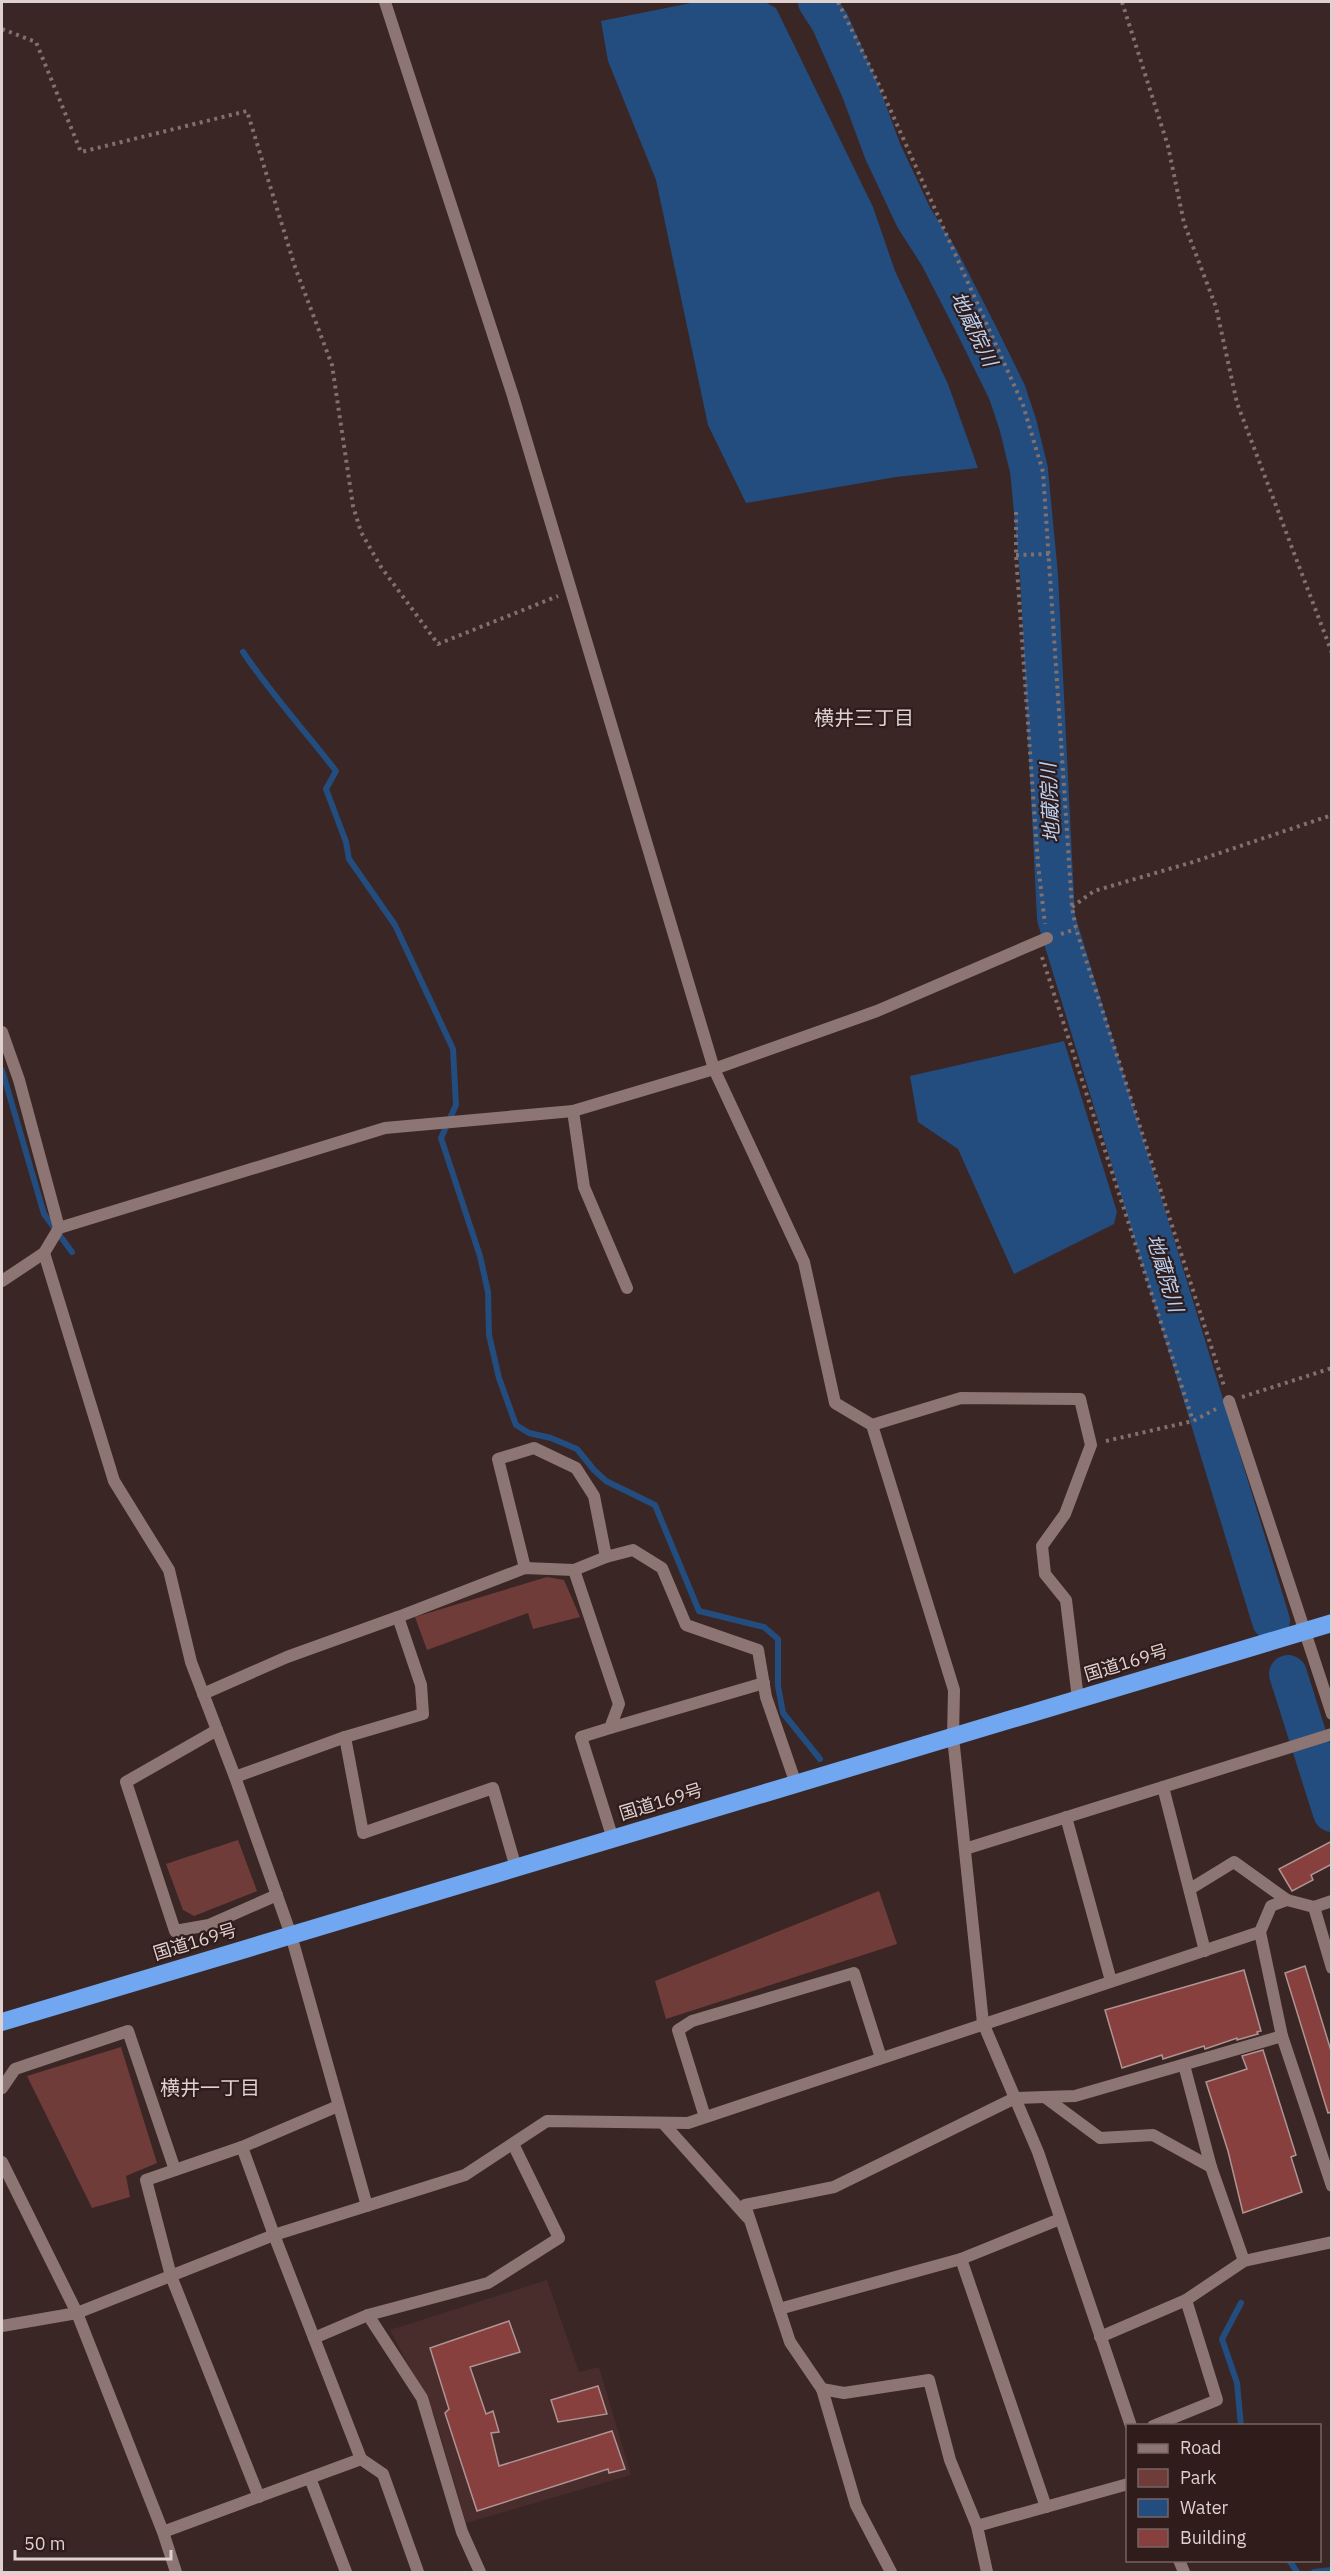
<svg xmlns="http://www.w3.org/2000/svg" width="1333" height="2574" viewBox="0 0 1333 2574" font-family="'IBM Plex Sans','Noto Sans JP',sans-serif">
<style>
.built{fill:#482d2c}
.green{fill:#703c3a}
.water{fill:#234c7f}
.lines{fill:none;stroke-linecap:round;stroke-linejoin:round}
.stream{stroke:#234c7f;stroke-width:6}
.river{stroke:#234c7f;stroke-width:38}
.building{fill:#87403e;stroke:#ae9492;stroke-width:1.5}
.path{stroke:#81706e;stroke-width:4;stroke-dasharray:3 4.5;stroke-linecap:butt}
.street{stroke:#8d7573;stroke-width:12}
.highway{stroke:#70a7f0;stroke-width:18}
.labels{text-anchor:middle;stroke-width:4.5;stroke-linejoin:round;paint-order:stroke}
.street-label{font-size:18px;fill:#ded1cf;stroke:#2f1c1b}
.water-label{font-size:20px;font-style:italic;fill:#b9d1f1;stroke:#2f1c1b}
.neighbourhood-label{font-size:20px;fill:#ded1cf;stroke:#2f1c1b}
</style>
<rect width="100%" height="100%" fill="#3a2624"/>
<!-- built -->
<path class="built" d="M547,2280L579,2372L599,2367L631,2475L466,2523L434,2414L390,2330Z"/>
<!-- green -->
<g class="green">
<path d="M547,1577L564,1580L580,1617L533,1629L528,1613L427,1650L415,1617Z"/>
<path d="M238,1840L257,1891L194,1916L183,1910L166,1864Z"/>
<path d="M879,1891L897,1944L666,2019L655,1981Z"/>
<path d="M121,2047L157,2163L126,2176L130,2197L92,2208L27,2076Z"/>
</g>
<!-- water -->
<g class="water">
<path d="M696,2H765L776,8L873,207L895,271L948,384L978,468L896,477L746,503L708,425L656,180L608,61L601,21Z"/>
<path d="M1064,1041L1117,1212L1114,1224L1014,1274L958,1149L918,1122L910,1076Z"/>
</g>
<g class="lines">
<!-- stream -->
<g class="stream">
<path d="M243,652C271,694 305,731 336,771L326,789L346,842L349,859L395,925L453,1049L456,1105L441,1138L480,1256L488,1292L489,1335L499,1378L516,1425L529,1433L551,1438L577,1449L594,1470L606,1481L655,1505L699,1611L764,1627L778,1639V1686L783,1713L820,1759"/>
<path d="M2,1070L44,1214L72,1252"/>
<path d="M1241,2303L1222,2339L1237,2383L1241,2426"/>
<path d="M1289,2560L1297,2572"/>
<path d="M1314,2572L1332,2570"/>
</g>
<!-- river -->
<g class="river">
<path d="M817,2L830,22L860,90L883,152L914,218L939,257L978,333L1007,392L1018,425L1029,470L1039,575L1056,918L1271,1621"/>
<path d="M1288,1674L1332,1813"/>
</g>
</g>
<!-- building -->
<g class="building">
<path d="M1332,1841V1864L1311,1875L1313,1880L1292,1891L1279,1869Z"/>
<path d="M1305,1966L1332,2054V2112L1328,2113L1285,1973Z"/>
<path d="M1244,1970L1261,2031L1257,2032L1258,2034L1237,2040V2038L1205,2049L1204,2046L1163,2059L1162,2055L1122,2068L1105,2010Z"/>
<path d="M1263,2050L1296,2155L1291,2157L1302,2192L1243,2213L1228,2151L1206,2082L1247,2069L1242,2056Z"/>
<path d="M509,2321L520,2352L470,2367L486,2414L493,2411L499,2432L491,2433L499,2466L612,2431L625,2469L609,2473L608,2469L477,2511L445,2413L449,2409L430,2348Z"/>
<path d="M598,2386L607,2414L558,2422L551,2400Z"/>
</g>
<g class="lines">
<!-- path -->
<g class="path">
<path d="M838,2L881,89L1023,405L1043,472L1072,907L1076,929L1224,1386"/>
<path d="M1122,2L1168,146L1184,223L1216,307L1237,403L1332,653"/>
<path d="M2,29L36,42L81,152L247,111L295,267L332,365L353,506L361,532L381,567L438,644L558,596"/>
<path d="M1016,512V555L1038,864L1045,924"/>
<path d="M1016,555L1049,554"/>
<path d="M1072,907L1094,891L1193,862L1332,815"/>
<path d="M1061,934L1076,929"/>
<path d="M1042,957L1193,1421"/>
<path d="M1242,1397L1332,1368"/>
<path d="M1106,1441L1193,1421L1216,1409"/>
</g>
<!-- street -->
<g class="street">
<path d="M385,2L513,396L714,1069L804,1262L835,1403L872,1425L954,1690L953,1737L983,2023L1038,2152L1131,2426"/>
<path d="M2,1032L19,1080L59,1228"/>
<path d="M573,1111L584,1187L627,1288"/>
<path d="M44,1253L114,1481L169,1570L191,1662L235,1777L291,1935L367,2206"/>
<path d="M2,1281L44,1253L59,1228L385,1128L573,1111L714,1069L877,1011L1047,938"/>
<path d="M1229,1401L1332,1714"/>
<path d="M872,1425L961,1398L1080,1399L1091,1445L1065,1514L1042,1546L1045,1574L1066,1600L1078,1699"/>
<path d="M525,1568L498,1459L534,1448L576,1468L594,1496L606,1557"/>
<path d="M574,1570L619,1704L610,1728L581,1737L613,1839"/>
<path d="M203,1694L287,1657L398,1617"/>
<path d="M610,1728L764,1683"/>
<path d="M217,1730L126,1782L175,1931L209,1925L277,1895"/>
<path d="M345,1737L363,1833L493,1788L516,1868"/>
<path d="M235,1777L345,1737L423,1714L421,1685L398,1617L525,1568L574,1570L606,1557L633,1550L662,1568L686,1625L758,1650L766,1697L796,1784"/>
<path d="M1163,1787L1205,1951"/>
<path d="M1066,1817L1111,1981"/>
<path d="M965,1849L1332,1734"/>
<path d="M1190,1889L1234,1862L1287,1900"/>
<path d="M1314,1907L1332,1968"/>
<path d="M1260,1932L1282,2036L1332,2186"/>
<path d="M1184,2065L1211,2167"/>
<path d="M2,2088L15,2069L128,2031L175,2170"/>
<path d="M1046,2098L1100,2138L1153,2135L1211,2167L1244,2261"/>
<path d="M705,2117L678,2030L692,2021L854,1973L881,2058"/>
<path d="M663,2123L747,2217"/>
<path d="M2,2162L77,2313L163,2532L176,2572"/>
<path d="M961,2259L1046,2507"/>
<path d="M779,2309L961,2259L1060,2219"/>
<path d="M368,2315L422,2398L462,2532L480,2572"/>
<path d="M2,2326L77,2313L274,2235L465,2175L547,2121L688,2123L1260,1932L1271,1906L1287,1900L1314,1907L1332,1901"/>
<path d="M1100,2337L1186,2300L1244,2261L1332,2242"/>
<path d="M314,2338L368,2315L488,2283L559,2238L513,2144"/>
<path d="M822,2389L856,2505L891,2572"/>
<path d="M1153,2426L1217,2400L1186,2300"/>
<path d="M361,2459L383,2474L418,2572"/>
<path d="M310,2478L346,2572"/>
<path d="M1128,2484L977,2526L950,2460L929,2380L844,2393L822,2389L790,2342L745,2205L834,2187L1015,2098L1075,2096L1282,2036"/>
<path d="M259,2497L171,2276L146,2180L242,2147L338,2106"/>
<path d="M977,2526L987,2572"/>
<path d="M163,2532L361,2459L274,2235L242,2147"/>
<path d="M1179,2560L1184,2572"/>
</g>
<!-- highway -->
<path class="highway" d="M2,2022L1332,1623"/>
</g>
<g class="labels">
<!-- street labels -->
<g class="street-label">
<text transform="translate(1126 1663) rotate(-17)" y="6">国道169号</text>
<text transform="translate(661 1802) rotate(-17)" y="6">国道169号</text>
<text transform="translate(195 1942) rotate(-17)" y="6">国道169号</text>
</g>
<!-- water labels -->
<g class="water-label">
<text transform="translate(974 329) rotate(64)" y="7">地蔵院川</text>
<text transform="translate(1050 803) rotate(-93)" y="7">地蔵院川</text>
<text transform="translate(1165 1273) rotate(73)" y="7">地蔵院川</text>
</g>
<!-- neighbourhood labels -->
<g class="neighbourhood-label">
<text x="864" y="725">横井三丁目</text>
<text x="210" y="2095">横井一丁目</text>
</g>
</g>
<!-- border -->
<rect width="1333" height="2574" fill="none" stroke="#ded1cf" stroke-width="6"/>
<!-- legend -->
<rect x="1126" y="2424" width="195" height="138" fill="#2f1c1b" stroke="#756463" stroke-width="1.5"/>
<rect x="1138" y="2444" width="30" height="9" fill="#8d7573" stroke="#756463" stroke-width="1.5"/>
<text x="1180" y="2454" font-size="18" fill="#ded1cf">Road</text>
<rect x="1138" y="2469" width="30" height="18" fill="#703c3a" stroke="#756463" stroke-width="1.5"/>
<text x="1180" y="2484" font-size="18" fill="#ded1cf">Park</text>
<rect x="1138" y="2499" width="30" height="18" fill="#234c7f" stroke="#756463" stroke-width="1.5"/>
<text x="1180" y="2514" font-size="18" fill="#ded1cf">Water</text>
<rect x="1138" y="2529" width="30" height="18" fill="#87403e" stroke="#756463" stroke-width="1.5"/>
<text x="1180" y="2544" font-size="18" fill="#ded1cf">Building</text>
<!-- scale -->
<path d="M15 2550v9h156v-9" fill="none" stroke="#ded1cf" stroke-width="3"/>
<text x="24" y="2550" font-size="18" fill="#ded1cf" stroke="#2f1c1b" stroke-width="4.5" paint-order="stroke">50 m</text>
</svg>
